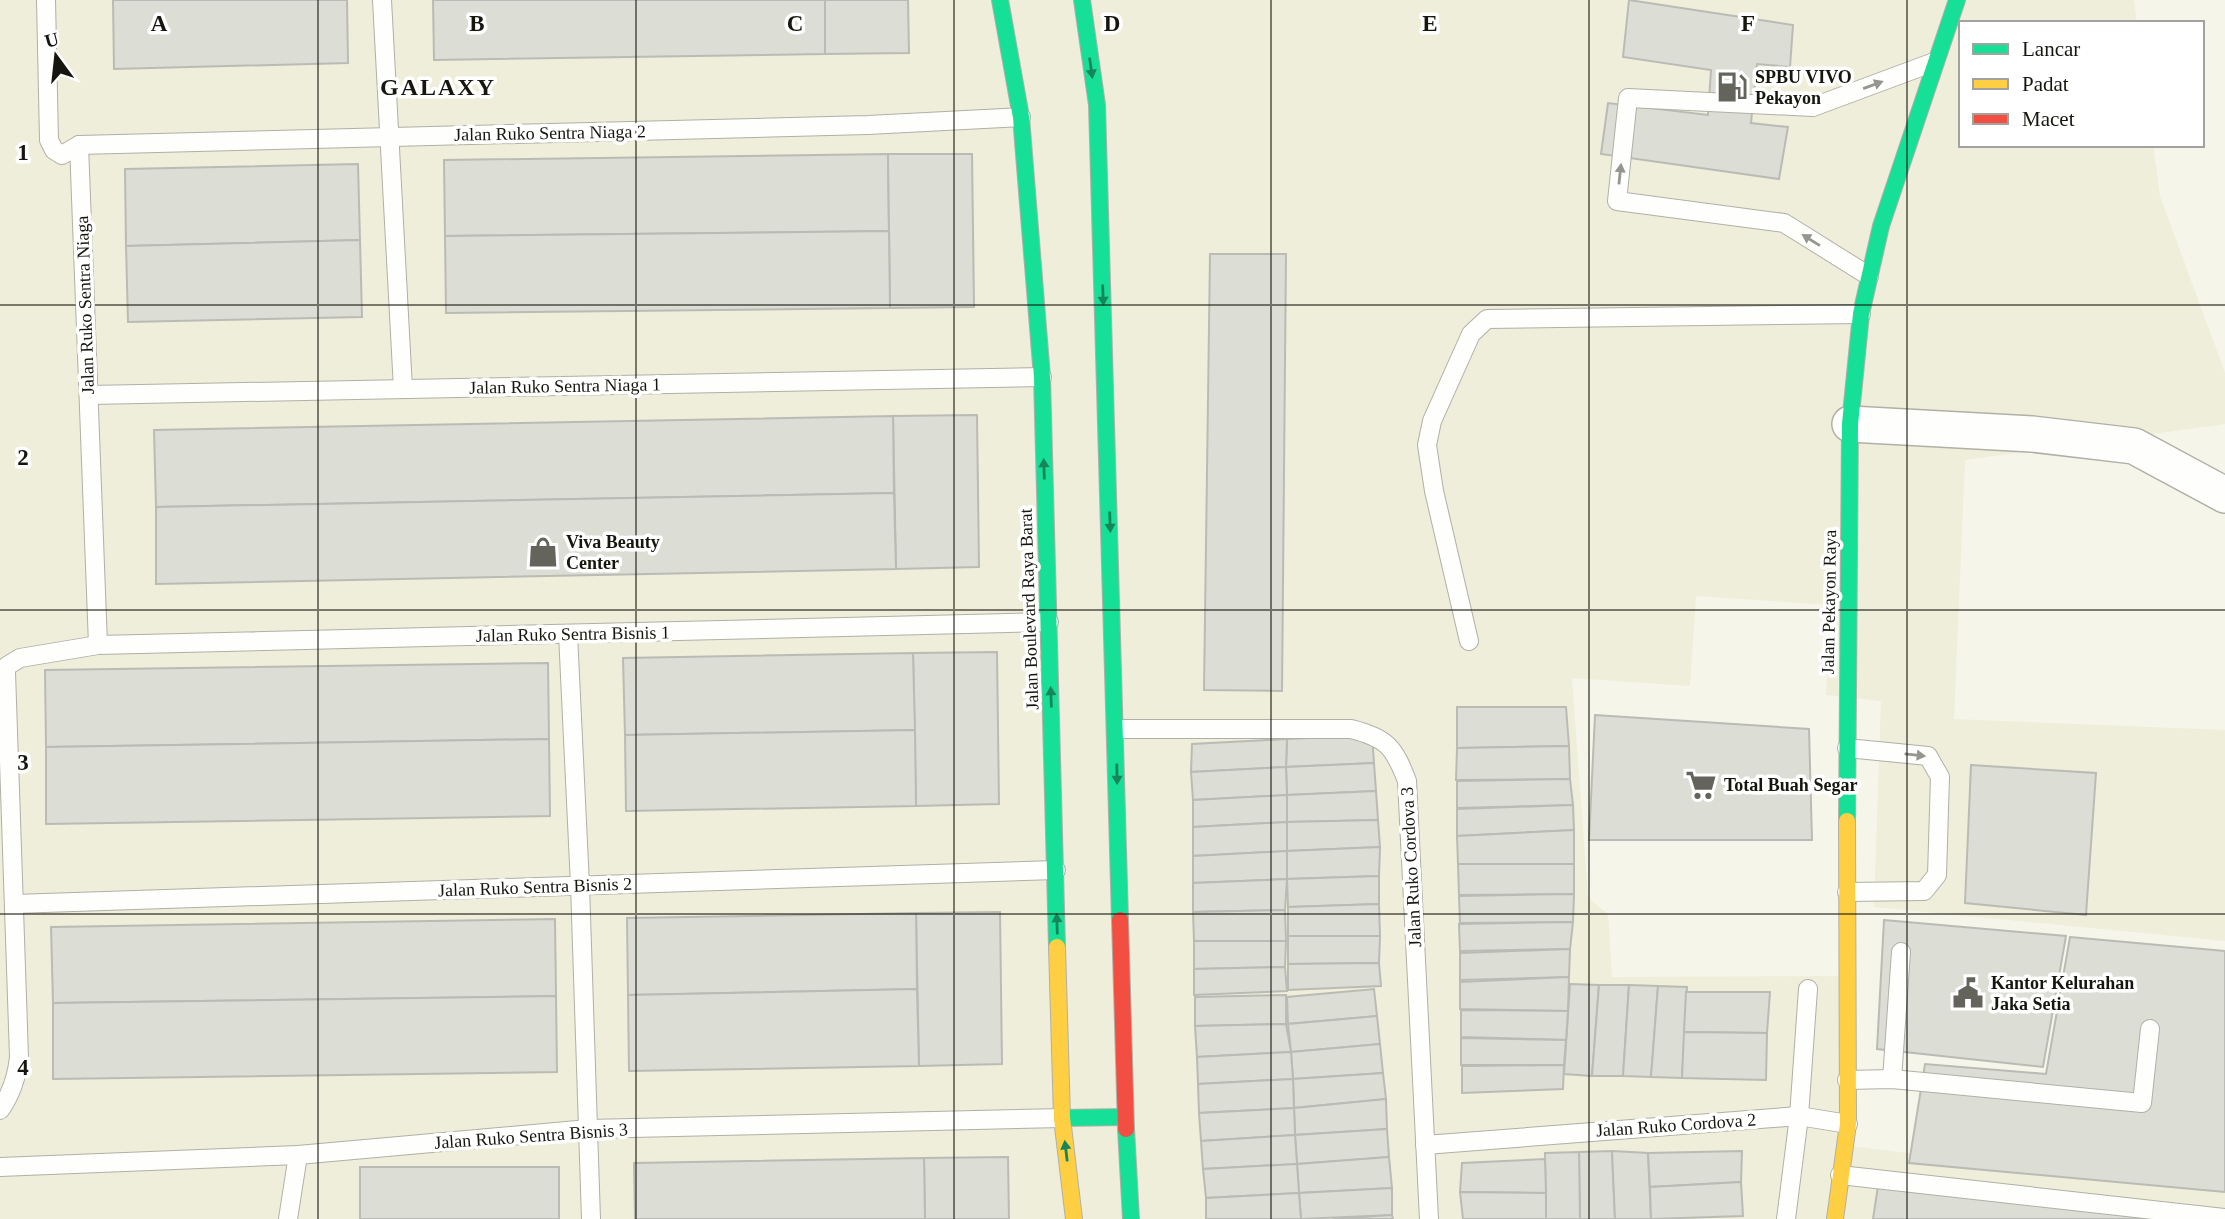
<svg xmlns="http://www.w3.org/2000/svg" width="2225" height="1219" viewBox="0 0 2225 1219" font-family="Georgia,serif">
<style>
.built{fill:#efeeda}
.building{fill:#dcddd5;stroke:#babbb4;stroke-width:2}
.lines{fill:none;stroke-linecap:round;stroke-linejoin:round}
.lane-casing{stroke:#b0b0a7;stroke-width:20}
.street-casing{stroke:#b0b0a7;stroke-width:38}
.fast-casing{stroke:#b0b0a7;stroke-width:18}
.slow-casing{stroke:#b0b0a7;stroke-width:18}
.jam-casing{stroke:#b0b0a7;stroke-width:18}
.lane{stroke:#fefefc;stroke-width:18}
.street{stroke:#fefefc;stroke-width:35}
.fast{stroke:#16e098;stroke-width:16}
.slow{stroke:#ffcf43;stroke-width:16}
.jam{stroke:#f24e42;stroke-width:16}
.oneway{fill:#16855a}
.oneway2{fill:#969691}
.grid{fill:none;stroke:#16160f;stroke-width:2;stroke-opacity:0.55}
.labels{text-anchor:middle;stroke-width:7;stroke-linejoin:round;paint-order:stroke}
.poi-label{font-size:18px;font-weight:bold;fill:#16160f;stroke:#fff;text-anchor:start}
.street-label{font-size:18px;fill:#16160f;stroke:#fff}
.district-label{font-size:24px;font-weight:bold;letter-spacing:2px;fill:#16160f;stroke:#fff}
.grid-label{font-size:23px;text-anchor:middle;font-weight:bold;fill:#16160f;stroke:#fff;stroke-width:7;stroke-linejoin:round;paint-order:stroke}
</style>
<rect width="100%" height="100%" fill="#f5f5ea"/>
<!-- built -->
<path class="built" d="M0,0H2134L2137,23H1961V145H2153L2160,196L2225,373V424L1965,460L1954,719L2225,730V941L1874,907L1881,701L1826,695L1831,605L1696,596L1690,686L1572,678L1588,898L1608,914L1612,977L1846,976L1842,1145L2225,1192V1219H0Z"/>
<!-- building -->
<g class="building">
<path d="M113,0H347L348,63L114,69Z"/>
<path d="M433,0H825V54L434,60Z"/>
<path d="M825,0H908L909,53L825,54Z"/>
<path d="M1629,0L1793,25L1790,67L1757,64L1751,123L1788,127L1779,179L1601,154L1608,103L1708,115L1711,70L1623,57Z"/>
<path d="M888,154L889,231L445,236L444,160Z"/>
<path d="M888,154H972L974,307L890,308Z"/>
<path d="M358,164L360,240L126,246L125,169Z"/>
<path d="M889,231L890,308L446,313L445,236Z"/>
<path d="M360,240L362,317L128,322L126,246Z"/>
<path d="M1210,254H1286L1282,691L1204,690Z"/>
<path d="M977,415L979,567L896,569L893,416Z"/>
<path d="M893,416L894,493L156,507L154,430Z"/>
<path d="M894,493L896,569L156,584V507Z"/>
<path d="M997,652L999,804L916,806L913,653Z"/>
<path d="M913,653L915,730L625,735L623,658Z"/>
<path d="M548,663L549,739L46,747L45,670Z"/>
<path d="M1457,707H1566L1569,746L1457,748Z"/>
<path d="M1595,715L1809,729L1812,840H1589Z"/>
<path d="M915,730L916,806L626,811L625,735Z"/>
<path d="M1372,735L1374,763L1286,767L1287,739Z"/>
<path d="M549,739L550,816L46,824V747Z"/>
<path d="M1287,739L1286,767L1191,772L1192,744Z"/>
<path d="M1569,746L1570,779L1456,780L1457,748Z"/>
<path d="M1374,763L1376,791L1287,795L1286,767Z"/>
<path d="M1971,765L2096,773L2086,915L1965,903Z"/>
<path d="M1286,767L1287,795L1193,800L1191,772Z"/>
<path d="M1570,779L1573,805L1457,808V781Z"/>
<path d="M1376,791L1378,820L1287,822V795Z"/>
<path d="M1287,795V822L1193,827V800Z"/>
<path d="M1573,805L1574,830L1457,836V809Z"/>
<path d="M1378,820L1380,847L1287,851V822Z"/>
<path d="M1287,822V851L1193,856V827Z"/>
<path d="M1574,830V864H1458L1457,836Z"/>
<path d="M1380,847L1379,876L1287,879V851Z"/>
<path d="M1287,851V879L1193,883V856Z"/>
<path d="M1458,864H1574V894L1459,895Z"/>
<path d="M1379,876V904L1288,907L1287,879Z"/>
<path d="M1287,879L1285,910L1193,912V883Z"/>
<path d="M1574,894L1573,922L1460,923L1459,896Z"/>
<path d="M1379,904L1380,936H1288V907Z"/>
<path d="M1285,910L1286,941H1194L1193,912Z"/>
<path d="M1000,912L1002,1064L919,1066L916,913Z"/>
<path d="M916,913L917,989L628,995L627,918Z"/>
<path d="M555,919L556,996L53,1003L51,927Z"/>
<path d="M1884,920L2066,936L2043,1067L1877,1049Z"/>
<path d="M1573,922L1570,949L1460,951L1459,924Z"/>
<path d="M1288,936H1380L1379,963L1288,964Z"/>
<path d="M2070,937L2225,951V1192L1909,1163L1925,1064L2046,1074Z"/>
<path d="M1194,941H1286L1285,967L1194,969Z"/>
<path d="M1570,949L1569,977L1460,980V953Z"/>
<path d="M1379,963L1381,986L1288,990V964Z"/>
<path d="M1285,967L1287,991L1194,995V969Z"/>
<path d="M1569,977L1568,1011L1460,1009V982Z"/>
<path d="M1570,984L1599,985L1592,1076L1564,1074Z"/>
<path d="M1599,985H1629L1623,1076H1592Z"/>
<path d="M1629,985L1658,986L1651,1077L1623,1076Z"/>
<path d="M1658,986L1687,987L1682,1078L1651,1077Z"/>
<path d="M917,989L919,1066L629,1071L628,995Z"/>
<path d="M1374,989L1377,1016L1288,1024L1287,997Z"/>
<path d="M1686,992H1770L1767,1033L1684,1032Z"/>
<path d="M1286,995V1024L1195,1026V997Z"/>
<path d="M556,996L557,1072L53,1079V1003Z"/>
<path d="M1461,1010L1568,1011L1566,1040L1461,1037Z"/>
<path d="M1377,1016L1380,1044L1291,1052L1288,1024Z"/>
<path d="M1286,1024L1291,1052L1197,1057L1195,1026Z"/>
<path d="M1684,1032L1767,1033L1766,1080L1682,1078Z"/>
<path d="M1461,1038L1566,1040L1564,1065H1461Z"/>
<path d="M1380,1044L1383,1073L1293,1079L1291,1052Z"/>
<path d="M1291,1052L1293,1079L1198,1084L1197,1057Z"/>
<path d="M1564,1065L1563,1089L1462,1093V1066Z"/>
<path d="M1383,1073L1386,1099L1294,1108L1293,1079Z"/>
<path d="M1293,1079L1294,1108L1199,1113L1198,1084Z"/>
<path d="M1386,1099L1387,1129L1295,1135L1294,1108Z"/>
<path d="M1294,1108L1295,1135L1201,1141L1199,1113Z"/>
<path d="M1387,1129L1389,1157L1297,1164L1295,1135Z"/>
<path d="M1295,1135L1297,1164L1203,1169L1201,1141Z"/>
<path d="M1612,1151L1615,1219H1580L1579,1152Z"/>
<path d="M1612,1151L1648,1153L1651,1219H1615Z"/>
<path d="M1742,1151L1741,1182L1650,1187L1648,1153Z"/>
<path d="M1579,1152L1580,1219H1546L1545,1153Z"/>
<path d="M1008,1157L1009,1219H925L924,1158Z"/>
<path d="M1389,1157L1392,1188L1299,1193L1297,1164Z"/>
<path d="M924,1158L925,1219H635L634,1163Z"/>
<path d="M1545,1159L1546,1193L1460,1192L1462,1163Z"/>
<path d="M1297,1164L1299,1193L1206,1198L1203,1169Z"/>
<rect x="360" y="1167" width="199" height="52"/>
<path d="M1741,1182L1743,1216L1651,1219L1650,1187Z"/>
<path d="M1878,1186L2191,1219H1873Z"/>
<path d="M1392,1188V1215L1301,1219L1299,1193Z"/>
<path d="M1460,1192L1546,1193V1219H1463Z"/>
<path d="M1299,1193L1301,1219H1206V1198Z"/>
<path d="M1392,1215L1393,1219H1333Z"/>
</g>
<g class="lines">
<!-- lane casing -->
<g class="lane-casing">
<g id="lane">
<path d="M46,0L49,140L54,150L62,155L79,145L98,645"/>
<path d="M382,0L403,389"/>
<path d="M79,145L868,125L1021,117"/>
<path d="M1869,276L1784,223L1617,201L1628,98L1813,107L1934,62"/>
<path d="M89,395L1042,377"/>
<path d="M568,634L580,885L591,1219"/>
<path d="M1469,641L1434,491L1427,445L1432,421L1471,334L1487,319L1861,314"/>
<path d="M1116,729H1351C1387,738 1394,747 1407,781L1429,1219"/>
<path d="M1847,748L1928,756L1940,777L1937,875L1924,891L1847,892"/>
<path d="M14,904L1056,870"/>
<path d="M1892,1079L1901,952"/>
<path d="M1847,1080L1892,1079L2142,1103L2150,1029"/>
<path d="M0,1110C12,1093 17,1077 19,1057L6,672L7,666L20,658L98,645L1049,622"/>
<path d="M1425,1145L1799,1116L1848,1124"/>
<path d="M0,1167L298,1155L588,1129L1062,1118"/>
<path d="M1840,1175L2225,1218"/>
<path d="M288,1219L298,1155"/>
<path d="M1786,1219L1799,1116L1808,989"/>
</g>
</g>
<!-- street casing -->
<g class="street-casing">
<path id="street" d="M1850,424L2032,434L2134,446L2225,495"/>
</g>
<!-- fast casing -->
<g class="fast-casing">
<g id="fast">
<path d="M1000,0L1021,117L1042,377L1057,947"/>
<path d="M1082,0L1097,105L1120,920"/>
<path d="M1847,821L1850,424L1861,314L1881,226L1957,0"/>
<path d="M1062,1118L1125,1117"/>
<path d="M1126,1129L1131,1219"/>
</g>
</g>
<!-- slow casing -->
<g class="slow-casing">
<g id="slow">
<path d="M1057,947L1062,1118L1074,1219"/>
<path d="M1835,1219L1848,1124L1847,821"/>
</g>
</g>
<!-- jam casing -->
<g class="jam-casing">
<path id="jam" d="M1120,920L1126,1129"/>
</g>
<!-- lane -->
<use href="#lane" class="lane"/>
<!-- street -->
<use href="#street" class="street"/>
<!-- fast -->
<use href="#fast" class="fast"/>
<!-- slow -->
<use href="#slow" class="slow"/>
<!-- jam -->
<use href="#jam" class="jam"/>
</g>
<!-- one-way arrows -->
<defs><path id="oneway-solid" d="M-6-.8H1V-3.2L6.5 0L1 3.2V.8H-6Z" transform="scale(1.75)"/></defs>
<g class="oneway">
<use href="#oneway-solid" transform="translate(1091 68) rotate(82)"/>
<use href="#oneway-solid" transform="translate(1103 295) rotate(88)"/>
<use href="#oneway-solid" transform="translate(1044 469) rotate(-92)"/>
<use href="#oneway-solid" transform="translate(1110 522) rotate(88)"/>
<use href="#oneway-solid" transform="translate(1051 697) rotate(-92)"/>
<use href="#oneway-solid" transform="translate(1117 774) rotate(89)"/>
<use href="#oneway-solid" transform="translate(1057 924) rotate(-92)"/>
<use href="#oneway-solid" transform="translate(1066 1151) rotate(-97)"/>
</g>
<g class="oneway2">
<use href="#oneway-solid" transform="translate(1873 85) rotate(-20)"/>
<use href="#oneway-solid" transform="translate(1620 174) rotate(-84)"/>
<use href="#oneway-solid" transform="translate(1811 240) rotate(-148)"/>
<use href="#oneway-solid" transform="translate(1915 755) rotate(6)"/>
</g>
<!-- grid -->
<path class="grid" d="M318,0V1219M636,0V1219M954,0V1219M1271,0V1219M1589,0V1219M1907,0V1219M0,305H2225M0,610H2225M0,914H2225"/>
<!-- icons -->
<defs>
<g id="fuel-bare" transform="scale(2.415)"><path d="M-5.5-6h7V0h2V4h1.3V-2.5L3-4.5l.8-.8L6-3V5H2.5V1h-1V6h-7ZM-4.2-4.7v3.2H.2V-4.7Z" fill="#64645c" stroke="#fff" stroke-width="2.5" paint-order="stroke"/></g>
<g id="shop-bare" transform="scale(2.415)"><path d="M-5-2.5h2.3a2.7 3.5 0 0 1 5.4 0H5L5.5 6h-11ZM-1.5-2.5h3a1.5 2.3 0 0 0-3 0Z" fill="#64645c" stroke="#fff" stroke-width="2.5" paint-order="stroke"/></g>
<g id="supermarket-bare" transform="scale(2.415)"><path d="M-6-5.5h2.5l.6 2H6L4.5 2H-2.5L-4.4-4H-6ZM-1.5 3.2a1.3 1.3 0 1 0 .1 0ZM3 3.2a1.3 1.3 0 1 0 .1 0Z" fill="#64645c" stroke="#fff" stroke-width="2.5" paint-order="stroke"/></g>
<g id="civic-bare" transform="scale(2.415)"><path d="M-.6-6.5H3V-4.5H.6V-3L4-1V1h2V6H-6V1h2V-1L-.6-3ZM-1.2 2.5V6h2.4V2.5Z" fill="#64645c" stroke="#fff" stroke-width="2.5" paint-order="stroke"/></g>
</defs>
<g fill-rule="evenodd">
<use href="#fuel-bare" x="1732" y="87"/>
<use href="#shop-bare" x="543" y="552"/>
<use href="#supermarket-bare" x="1701" y="785"/>
<use href="#civic-bare" x="1968" y="993"/>
</g>
<g class="labels">
<!-- poi labels -->
<g class="poi-label">
<text x="1755" y="83">SPBU VIVO<tspan x="1755" dy="21">Pekayon</tspan></text>
<text x="566" y="548">Viva Beauty<tspan x="566" dy="21">Center</tspan></text>
<text x="1724" y="791">Total Buah Segar</text>
<text x="1991" y="989">Kantor Kelurahan<tspan x="1991" dy="21">Jaka Setia</tspan></text>
</g>
<!-- street labels -->
<g class="street-label">
<text transform="translate(550 133) rotate(-1)" y="6">Jalan Ruko Sentra Niaga 2</text>
<text transform="translate(85 305) rotate(-92)" y="6">Jalan Ruko Sentra Niaga</text>
<text transform="translate(565 386) rotate(-1)" y="6">Jalan Ruko Sentra Niaga 1</text>
<text transform="translate(1829 602) rotate(-89)" y="6">Jalan Pekayon Raya</text>
<text transform="translate(1029 609) rotate(-92)" y="6">Jalan Boulevard Raya Barat</text>
<text transform="translate(573 634) rotate(-1)" y="6">Jalan Ruko Sentra Bisnis 1</text>
<text transform="translate(1411 867) rotate(-93)" y="6">Jalan Ruko Cordova 3</text>
<text transform="translate(535 887) rotate(-2)" y="6">Jalan Ruko Sentra Bisnis 2</text>
<text transform="translate(1676 1125) rotate(-4)" y="6">Jalan Ruko Cordova 2</text>
<text transform="translate(531 1136) rotate(-4)" y="6">Jalan Ruko Sentra Bisnis 3</text>
</g>
<!-- district labels -->
<g class="district-label">
<text x="438" y="95">GALAXY</text>
</g>
</g>
<g class="grid-label">
<text x="159" y="31">A</text>
<text x="477" y="31">B</text>
<text x="795" y="31">C</text>
<text x="1112" y="31">D</text>
<text x="1430" y="31">E</text>
<text x="1748" y="31">F</text>
<text x="23" y="160">1</text>
<text x="23" y="465">2</text>
<text x="23" y="770">3</text>
<text x="23" y="1075">4</text>
</g>
<!-- legend -->
<rect x="1959" y="21" width="245" height="126" fill="#ffffff" stroke="#a2a29f" stroke-width="2"/>
<rect x="1973" y="44" width="35" height="10" fill="#16e098" stroke="#a2a29f" stroke-width="2"/>
<text x="2022" y="56" font-size="21" fill="#16160f">Lancar</text>
<rect x="1973" y="79" width="35" height="10" fill="#ffcf43" stroke="#a2a29f" stroke-width="2"/>
<text x="2022" y="91" font-size="21" fill="#16160f">Padat</text>
<rect x="1973" y="114" width="35" height="10" fill="#f24e42" stroke="#a2a29f" stroke-width="2"/>
<text x="2022" y="126" font-size="21" fill="#16160f">Macet</text>
<!-- north arrow -->
<g transform="translate(56 56) rotate(345)" stroke="#ffffff" stroke-width="5" paint-order="stroke">
<path d="M0-5L12 26L0 18L-12 26Z" fill="#16160f"/>
<text y="-10" font-size="19" font-weight="bold" text-anchor="middle" fill="#16160f">U</text>
</g>
</svg>
